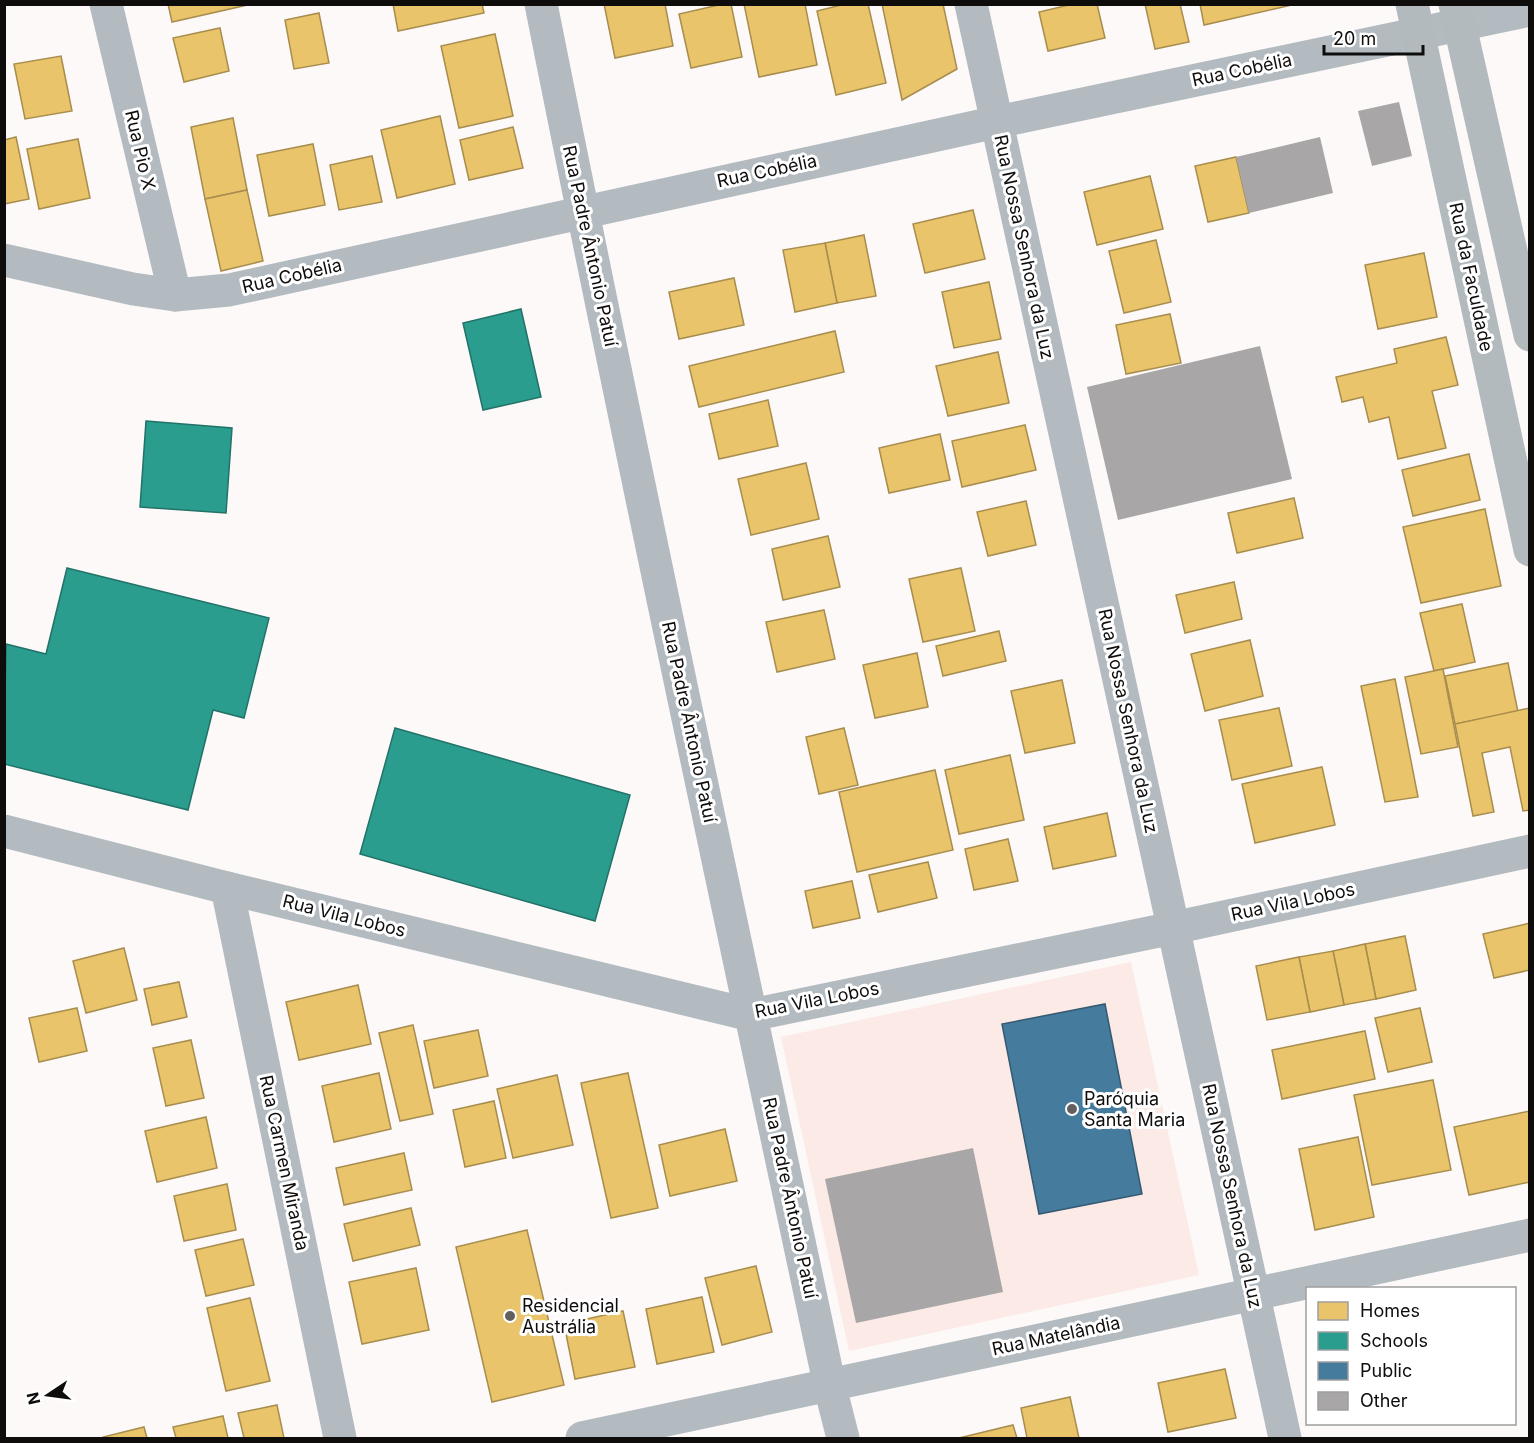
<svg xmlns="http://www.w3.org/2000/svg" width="1534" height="1443" viewBox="0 0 1534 1443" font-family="Inter,sans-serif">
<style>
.green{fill:#fbeae6}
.homes{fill:#e9c46a;stroke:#a88d4e;stroke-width:1.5}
.schools{fill:#2a9d8f;stroke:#227268;stroke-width:1.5}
.public{fill:#457b9d;stroke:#355a72;stroke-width:1.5}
.building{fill:#a8a6a6}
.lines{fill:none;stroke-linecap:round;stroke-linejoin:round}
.street{stroke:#b3bbc0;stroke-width:33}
.secondary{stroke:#b2babe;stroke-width:33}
.poi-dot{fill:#625f5f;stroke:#fff;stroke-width:2}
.labels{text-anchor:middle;stroke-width:6;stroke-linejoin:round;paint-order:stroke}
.street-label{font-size:18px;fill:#0f0c0c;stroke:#fff}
.poi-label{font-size:18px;fill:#0f0c0c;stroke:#fff;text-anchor:start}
</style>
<rect width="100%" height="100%" fill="#fcf9f8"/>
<!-- green -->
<path class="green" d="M1131,962L1199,1275L849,1351L781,1037Z"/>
<!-- homes -->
<g class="homes">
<path d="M168,4H252L172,22Z"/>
<path d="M393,4H482L484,13L398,31Z"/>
<path d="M604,4H665L673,46L615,58Z"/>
<path d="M723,4H731L742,57L691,68L679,14Z"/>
<path d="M744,4H805L817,65L759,77Z"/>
<path d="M845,4H868L886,83L836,95L817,11Z"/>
<path d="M882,4H943L957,69L902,100Z"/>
<path d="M1073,4H1097L1105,38L1048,51L1039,12Z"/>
<path d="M1145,4H1180L1189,42L1155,49Z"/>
<path d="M1200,4H1296L1204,25Z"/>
<path d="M319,13L329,63L294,69L285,20Z"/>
<path d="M220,28L229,71L184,82L173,38Z"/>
<path d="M495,34L513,116L459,128L441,46Z"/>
<path d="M61,56L72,111L25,119L14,64Z"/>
<path d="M440,116L455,184L397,198L381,130Z"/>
<path d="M233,118L247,190L205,199L191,127Z"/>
<path d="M513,127L523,168L469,180L460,140Z"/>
<path d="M16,137L29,199L4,204V140Z"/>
<path d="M78,139L90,198L39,209L27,149Z"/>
<path d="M313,144L325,205L269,216L257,155Z"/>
<path d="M372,156L382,202L339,210L330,165Z"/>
<path d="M1236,157L1249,213L1208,222L1195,166Z"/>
<path d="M1150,176L1163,229L1097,245L1084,192Z"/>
<path d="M247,190L263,261L221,271L205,199Z"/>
<path d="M973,210L985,259L925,273L913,224Z"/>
<path d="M864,235L876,296L837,303L825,243Z"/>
<path d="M1156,240L1171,302L1124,313L1109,251Z"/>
<path d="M825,243L837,303L795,312L783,250Z"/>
<path d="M1424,253L1437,317L1378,329L1365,265Z"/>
<path d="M734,278L744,325L679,339L669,292Z"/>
<path d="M989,282L1001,339L954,348L942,292Z"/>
<path d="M1170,314L1181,363L1126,374L1116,325Z"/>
<path d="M835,331L844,372L699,407L689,366Z"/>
<path d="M1446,337L1458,385L1432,391L1446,448L1398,459L1389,417L1369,422L1363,397L1342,402L1336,377L1397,363L1394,349Z"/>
<path d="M998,352L1009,403L948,416L936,366Z"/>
<path d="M768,400L778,446L719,459L709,414Z"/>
<path d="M1025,425L1036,470L962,487L952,441Z"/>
<path d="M940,434L950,480L889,493L879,448Z"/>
<path d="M1469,454L1480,500L1413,516L1402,470Z"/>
<path d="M806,463L819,519L751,535L738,479Z"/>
<path d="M1294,498L1303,538L1237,553L1228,513Z"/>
<path d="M1026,501L1036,545L988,556L977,512Z"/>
<path d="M1485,509L1501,586L1421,603L1403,527Z"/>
<path d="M828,536L840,587L783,600L772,549Z"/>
<path d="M961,568L975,631L923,642L909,579Z"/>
<path d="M1234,582L1242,619L1185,633L1176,595Z"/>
<path d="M1462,604L1475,662L1434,671L1420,613Z"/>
<path d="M824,610L835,659L777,672L766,622Z"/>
<path d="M999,631L1006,661L943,676L936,646Z"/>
<path d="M1250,640L1263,696L1205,711L1191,654Z"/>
<path d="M917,653L928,707L875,718L863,665Z"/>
<path d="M1508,663L1518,712L1455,724L1445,676Z"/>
<path d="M1443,669L1458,747L1421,754L1405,677Z"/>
<path d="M1395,679L1418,797L1385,802L1361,686Z"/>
<path d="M1062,680L1075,743L1025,753L1011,691Z"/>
<path d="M1279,708L1292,766L1232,780L1219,720Z"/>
<path d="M1530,708V810L1523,811L1510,747L1482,753L1494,812L1473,816L1455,724Z"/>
<path d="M844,728L858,785L819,794L806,737Z"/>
<path d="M1010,755L1024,820L959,834L945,770Z"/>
<path d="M1322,767L1335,825L1255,843L1242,784Z"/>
<path d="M935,770L953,850L857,872L839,792Z"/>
<path d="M1107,813L1116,856L1053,869L1044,827Z"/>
<path d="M1008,839L1018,881L974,890L965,849Z"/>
<path d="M928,862L937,898L878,912L869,875Z"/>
<path d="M852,881L860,918L813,928L805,891Z"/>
<path d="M1530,923V970L1494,978L1483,934Z"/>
<path d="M1405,936L1416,990L1376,999L1365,944Z"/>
<path d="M1365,944L1376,999L1344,1005L1333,951Z"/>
<path d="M124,948L137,1000L86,1013L73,961Z"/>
<path d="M1333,951L1344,1005L1310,1012L1299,957Z"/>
<path d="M1299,957L1310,1012L1267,1020L1256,966Z"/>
<path d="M179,982L187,1017L152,1025L144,989Z"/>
<path d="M358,985L371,1044L299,1060L286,1002Z"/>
<path d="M77,1008L87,1051L39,1062L29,1018Z"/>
<path d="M1420,1008L1432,1062L1388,1072L1375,1018Z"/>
<path d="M413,1025L433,1114L400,1121L379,1033Z"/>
<path d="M478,1030L488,1076L434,1088L424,1041Z"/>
<path d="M1365,1031L1375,1079L1282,1099L1272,1050Z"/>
<path d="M191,1040L204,1098L166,1106L153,1048Z"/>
<path d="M379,1073L391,1129L334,1142L322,1086Z"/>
<path d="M628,1073L658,1208L611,1218L581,1083Z"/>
<path d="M557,1075L573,1145L513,1158L497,1089Z"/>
<path d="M1433,1080L1451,1170L1372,1185L1354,1095Z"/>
<path d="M494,1101L506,1158L465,1167L453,1110Z"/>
<path d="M1530,1111V1182L1469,1195L1454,1127Z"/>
<path d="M206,1117L217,1168L157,1182L145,1131Z"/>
<path d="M725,1129L737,1181L670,1196L659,1145Z"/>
<path d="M1358,1137L1374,1217L1315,1230L1299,1149Z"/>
<path d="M404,1153L412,1190L344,1205L336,1168Z"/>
<path d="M227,1184L236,1230L184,1241L174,1196Z"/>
<path d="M411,1208L420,1245L353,1261L344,1224Z"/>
<path d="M527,1230L564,1385L492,1402L456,1247Z"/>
<path d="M243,1239L254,1285L206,1296L195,1250Z"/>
<path d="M756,1266L772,1332L722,1345L705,1278Z"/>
<path d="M416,1268L429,1330L362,1344L349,1282Z"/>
<path d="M702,1297L714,1352L657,1364L646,1309Z"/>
<path d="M250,1298L270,1381L226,1391L207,1308Z"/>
<path d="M623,1311L635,1367L575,1379L564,1324Z"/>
<path d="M1225,1369L1236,1418L1168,1432L1158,1383Z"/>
<path d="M1070,1397L1079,1438H1027L1021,1408Z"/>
<path d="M277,1405L284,1438H244L238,1413Z"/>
<path d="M223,1416L228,1438H176L173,1427Z"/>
<path d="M1013,1425L1017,1438H959Z"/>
<path d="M144,1427L147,1438H103V1437Z"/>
</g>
<!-- schools -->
<g class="schools">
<path d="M521,309L541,397L483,410L463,323Z"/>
<path d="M146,421L232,428L226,513L140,507Z"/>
<path d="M67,568L269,618L244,718L213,710L188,810L4,764L6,644L46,654Z"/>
<path d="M395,728L630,795L595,921L360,854Z"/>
</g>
<!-- public -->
<path class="public" d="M1105,1004L1142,1194L1039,1214L1002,1024Z"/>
<!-- building -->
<g class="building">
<path d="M1399,102L1412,156L1372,166L1358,111Z"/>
<path d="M1320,137L1333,193L1249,213L1236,157Z"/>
<path d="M1260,346L1292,479L1118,520L1087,387Z"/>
<path d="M973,1148L1003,1292L856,1323L825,1179Z"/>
</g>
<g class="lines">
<!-- street -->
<g class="street">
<path d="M106,4L175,295"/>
<path d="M541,4C633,466 732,926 830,1387L843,1438"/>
<path d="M971,4L1285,1438"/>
<path d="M4,260L133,289L175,295L229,290L997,122L1530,10"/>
<path d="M4,831L227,888L751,1015L1173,928L1530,851"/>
<path d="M227,888L340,1438"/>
<path d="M582,1438L1530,1235"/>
</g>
<!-- secondary -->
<g class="secondary">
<path d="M1412,4L1530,550"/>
<path d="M1455,4L1530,335"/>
</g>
</g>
<!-- markers -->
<g class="poi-dot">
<circle cx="1072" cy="1109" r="6"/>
<circle cx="510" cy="1316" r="6"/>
</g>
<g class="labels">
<!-- street labels -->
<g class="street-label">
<text transform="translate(1242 70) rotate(-12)" y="6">Rua Cobélia</text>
<text transform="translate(140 150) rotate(77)" y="6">Rua Pio X</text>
<text transform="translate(767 171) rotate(-12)" y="6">Rua Cobélia</text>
<text transform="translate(590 246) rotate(78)" y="6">Rua Padre Ântonio Patuí</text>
<text transform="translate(1024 247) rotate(78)" y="6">Rua Nossa Senhora da Luz</text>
<text transform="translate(292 276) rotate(-13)" y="6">Rua Cobélia</text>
<text transform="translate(1471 277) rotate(78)" y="6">Rua da Faculdade</text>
<text transform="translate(1128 721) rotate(78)" y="6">Rua Nossa Senhora da Luz</text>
<text transform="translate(689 722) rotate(78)" y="6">Rua Padre Ântonio Patuí</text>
<text transform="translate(1293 902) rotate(-12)" y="6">Rua Vila Lobos</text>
<text transform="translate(344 916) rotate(14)" y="6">Rua Vila Lobos</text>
<text transform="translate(817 1000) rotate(-11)" y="6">Rua Vila Lobos</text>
<text transform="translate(284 1163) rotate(78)" y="6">Rua Carmen Miranda</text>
<text transform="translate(1232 1196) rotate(78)" y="6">Rua Nossa Senhora da Luz</text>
<text transform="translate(790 1198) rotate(78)" y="6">Rua Padre Ântonio Patuí</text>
<text transform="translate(1056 1336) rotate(-12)" y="6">Rua Matelândia</text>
</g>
<!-- poi labels -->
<g class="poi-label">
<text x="1084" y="1105">Paróquia<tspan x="1084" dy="21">Santa Maria</tspan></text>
<text x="522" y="1312">Residencial<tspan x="522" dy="21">Austrália</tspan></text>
</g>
</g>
<!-- border -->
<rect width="1534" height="1443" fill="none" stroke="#0f0c0c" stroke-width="12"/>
<!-- legend -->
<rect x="1306" y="1287" width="210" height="138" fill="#ffffff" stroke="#9f9e9e" stroke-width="1.5"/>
<rect x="1318" y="1302" width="30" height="18" fill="#e9c46a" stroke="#9f9e9e" stroke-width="1.5"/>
<text x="1360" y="1317" font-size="18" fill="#0f0c0c">Homes</text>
<rect x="1318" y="1332" width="30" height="18" fill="#2a9d8f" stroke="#9f9e9e" stroke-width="1.5"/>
<text x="1360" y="1347" font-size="18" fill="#0f0c0c">Schools</text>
<rect x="1318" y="1362" width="30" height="18" fill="#457b9d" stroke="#9f9e9e" stroke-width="1.5"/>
<text x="1360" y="1377" font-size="18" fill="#0f0c0c">Public</text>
<rect x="1318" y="1392" width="30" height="18" fill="#a8a6a6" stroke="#9f9e9e" stroke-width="1.5"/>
<text x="1360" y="1407" font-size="18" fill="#0f0c0c">Other</text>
<!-- north arrow -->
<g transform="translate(48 1395) rotate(257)" stroke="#ffffff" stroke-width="4.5" paint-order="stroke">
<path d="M0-4.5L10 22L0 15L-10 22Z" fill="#0f0c0c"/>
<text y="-9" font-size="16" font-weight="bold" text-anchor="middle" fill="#0f0c0c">N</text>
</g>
<!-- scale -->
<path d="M1324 45v9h99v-9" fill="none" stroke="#0f0c0c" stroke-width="3"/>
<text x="1333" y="45" font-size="18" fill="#0f0c0c" stroke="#ffffff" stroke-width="4.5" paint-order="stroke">20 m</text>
</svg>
